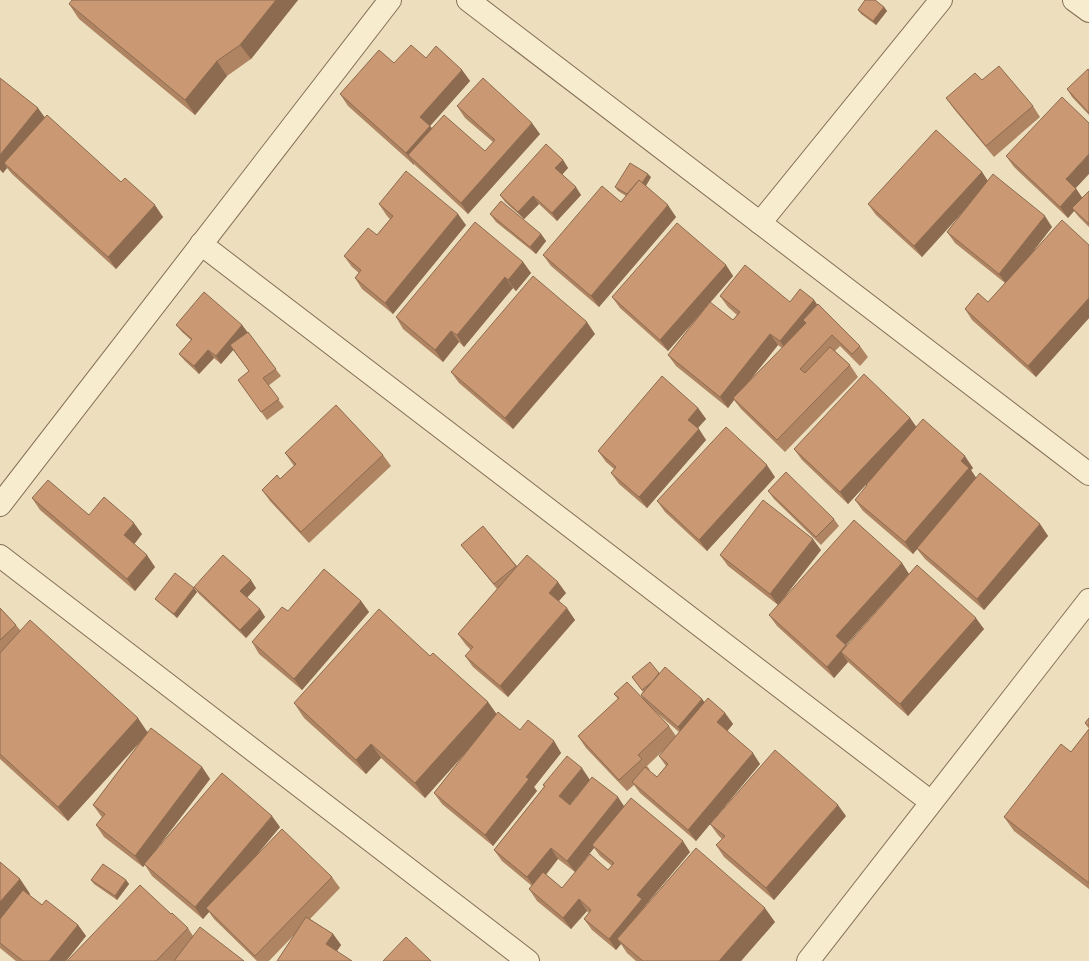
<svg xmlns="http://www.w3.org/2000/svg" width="1089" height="961" viewBox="0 0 1089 961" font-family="'PT Serif',serif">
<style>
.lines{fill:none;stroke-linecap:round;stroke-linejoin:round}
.street-casing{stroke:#846f57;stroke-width:24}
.street{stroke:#f8eccf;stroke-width:22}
.wall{fill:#ae8463;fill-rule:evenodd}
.shaded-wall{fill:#8d6b50}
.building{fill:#ca9973;stroke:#8d6b50}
</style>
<rect width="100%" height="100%" fill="#eddfbd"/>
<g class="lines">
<!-- street casing -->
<g class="street-casing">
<g id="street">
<path d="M468,0L1089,474"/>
<path d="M1074,0L1089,11"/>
<path d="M760,223L941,0"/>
<path d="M201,244L931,802"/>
<path d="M0,505L390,0"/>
<path d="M0,556L528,961"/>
<path d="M808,961L1089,600"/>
</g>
</g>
<!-- street -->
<use href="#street" class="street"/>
</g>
<!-- wall -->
<g class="wall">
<path d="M298,0L251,59L227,76L195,115L79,19L69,4Z"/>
<path d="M884,7L887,11L876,25L861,14L858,10Z"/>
<path d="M426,58L462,70L470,81L430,126L432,128L485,151L493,142L465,118L457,106L540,134L468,214L416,166L414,164V165L348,106L340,94L394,63Z"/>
<path d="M1089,70V115L1072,97L1067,89Z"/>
<path d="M0,78L44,118L163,217L116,269L12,174L7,168L3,173L0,170Z"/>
<path d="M982,80L1033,106L1040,117L994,157L954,109L946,98Z"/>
<path d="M1006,156L1076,188L1082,198L1089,191V227L1078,216L1074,211L1068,218L1014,167Z"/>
<path d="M563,160L568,168L562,174L581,195L557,221L539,204L524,219L505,202L500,195Z"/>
<path d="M982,172L988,181L1052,227L1032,253L1089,245V318L1036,377L972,320L965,309L988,302L1005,283L955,243L947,232L968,206L922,257L876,215L868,204Z"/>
<path d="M651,177L646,186L676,217L599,307L551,266L543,255L621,202L626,196L618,191L615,187Z"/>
<path d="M379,204L466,225L393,314L362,289L355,278L359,273L352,267L344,256L377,235L390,219L387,216Z"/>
<path d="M490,214L541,234L546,241L536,254L496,222Z"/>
<path d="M523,262L531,273L516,291L513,288L464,347L459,342L443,362L403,329L396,317Z"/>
<path d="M726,265L733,276L710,303L733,320L737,315L728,307L720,296L790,302L814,300L817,305L860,346L868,357L860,366L840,346L835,351L850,365L858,377L785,452L741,409L734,400L728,408L676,366L668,355L700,315L668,351L620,308L612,297ZM778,345L782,348L751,379Z"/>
<path d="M176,325H242L281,376L268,386L284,407L267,420L238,380L249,371L233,350L221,364L214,358L199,374L185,361L179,354L191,340L182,332Z"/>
<path d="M595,334L513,429L459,383L451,372Z"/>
<path d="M698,408L706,419L698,428L706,440L647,508L619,484L611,473L614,469L606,462L598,451Z"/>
<path d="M910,418L916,427L973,468L971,470L976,478L1040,524L1048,536L984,610L925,559L917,549L913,554L863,511L855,500L867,486L871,479L848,504L802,460L794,449Z"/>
<path d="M285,453L383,455L391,466L309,543L270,501L262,490L280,479L294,466Z"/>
<path d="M775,477L707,551L665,512L657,501Z"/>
<path d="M768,491L834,519L839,526L821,545L774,499Z"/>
<path d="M32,498L89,515L142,534L134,544L155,567L135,591L40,510Z"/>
<path d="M483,526L517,566L566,593L559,601L575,620L508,697L473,667L465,656L471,650L466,645L458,634L497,589L467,552L461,545Z"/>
<path d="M821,550L784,598L902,563L909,574L984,629L908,716L848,662L834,678L777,626L769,615L778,605L728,566L720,555ZM908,575L847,646L846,645Z"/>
<path d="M194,587L256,588L247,598L260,609L265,617L246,638L199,594Z"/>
<path d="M194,588L197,592L177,618L158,602L155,599Z"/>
<path d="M361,601L369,612L302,690L259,654L252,642L288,611Z"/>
<path d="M0,608L16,625L20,630L148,732L202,767L210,779L148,860L280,827L252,861L332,877L340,888L310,919L333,934L341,945L337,951L293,936L269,961H257L214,919L209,912L203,919L152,876L145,865L143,867L104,837L96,825L102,817L101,816L93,805L143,739L68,821L0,759Z"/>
<path d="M430,656L488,702L497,715L520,730L554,741L561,753L534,787L537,791L493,846L442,804L434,793L472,746L425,798L381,758L366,774L304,718L294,703Z"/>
<path d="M659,673L702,699L704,702L725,713L733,724L727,731L760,764L696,841L640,793L634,785L627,791L586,748L578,736L618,699L614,694L643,699L641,695L643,692L632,677ZM650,707L679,732L676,736L669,726ZM667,747L659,756L666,766L657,777L649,771L650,770L647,766Z"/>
<path d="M1089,718V889L1014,831L1004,817L1071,752L1089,729L1085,723Z"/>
<path d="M590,780L569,805H570L624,807L690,852L646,905L775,922L741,961H636L627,953L621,944L616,950L592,930L584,919L589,913L587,911L571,929L537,901L529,889L532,886L502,861L494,850L544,787L543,785ZM594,848L600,856L612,866L608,870L562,888L546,875L558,859L575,872Z"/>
<path d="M846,816L774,900L724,857L716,845L722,839L718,835L710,824Z"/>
<path d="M0,862L20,879L30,894L29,895L42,905L78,925L86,936L66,961H16L0,948Z"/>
<path d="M91,880H126L129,884L117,900L94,884Z"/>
<path d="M171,914L188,928L193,936L244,961H67Z"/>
</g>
<!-- shaded-wall -->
<g class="shaded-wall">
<path d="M276,0H298L251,59L240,45Z"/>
<path d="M884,7L887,11L876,25L873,21Z"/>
<path d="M217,61L227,76L195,115L185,100Z"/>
<path d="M462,70L470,81L430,126L438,137L408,155L414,164V165L406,153L420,117Z"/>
<path d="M38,108L46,119L4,163L7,168L3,173L0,169V155Z"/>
<path d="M532,123L540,134L468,214L461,203Z"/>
<path d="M1089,154V174L1074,190L1066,179Z"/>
<path d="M563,160L568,168L561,176L555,168Z"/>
<path d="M982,172L989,183L922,257L914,246Z"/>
<path d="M648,174L651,177L636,202L633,198Z"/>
<path d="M576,187L581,195L557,221L552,213Z"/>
<path d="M1076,189L1084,200L1072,208L1074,211L1068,218L1060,207Z"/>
<path d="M533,196L539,204L524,219L518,212Z"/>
<path d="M155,205L163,217L116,269L108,257Z"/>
<path d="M668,205L676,217L599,307L591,296Z"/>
<path d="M458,214L466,225L393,314L385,303Z"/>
<path d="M1045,216L1052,227L1007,285L999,274Z"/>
<path d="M541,234L546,241L536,254L530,247Z"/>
<path d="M523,262L531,273L516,291L508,280Z"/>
<path d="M726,265L733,276L668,351L660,340Z"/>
<path d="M505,277L513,288L464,347L457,335Z"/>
<path d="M1089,298V318L1036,377L1028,366Z"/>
<path d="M814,300L822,311L806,323L803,320L808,327L788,353L780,341Z"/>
<path d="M587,322L595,334L513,429L505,418Z"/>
<path d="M242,325L248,333L221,364L216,356Z"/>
<path d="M451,331L459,342L443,362L435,350Z"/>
<path d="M770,334L778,345L735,399L733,398L734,400L728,408L720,397Z"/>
<path d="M208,350L214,358L199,374L194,366Z"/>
<path d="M698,408L706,419L695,431L688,420Z"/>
<path d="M910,418L918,429L848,504L840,492Z"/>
<path d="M699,429L706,440L647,508L639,497Z"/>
<path d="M965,456L973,468L971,470L977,479L913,554L905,542L961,461Z"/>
<path d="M767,465L775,477L707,551L699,540Z"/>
<path d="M134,523L142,534L132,547L124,535Z"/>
<path d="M1040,524L1048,536L984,610L977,599Z"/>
<path d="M813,539L821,550L778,605L770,594Z"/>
<path d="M147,555L155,567L135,591L127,579Z"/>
<path d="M902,563L909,574L844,647L836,636Z"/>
<path d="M251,580L256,588L245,599L240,591Z"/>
<path d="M558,582L566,593L556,604L549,593Z"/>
<path d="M194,588L197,592L177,618L174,614Z"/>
<path d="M361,601L369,612L302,690L294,679Z"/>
<path d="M567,608L575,620L508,697L500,686Z"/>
<path d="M260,609L265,617L246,638L240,630Z"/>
<path d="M976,618L984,629L908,716L900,704Z"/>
<path d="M846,645L854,656L841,652L848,662L834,678L827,667Z"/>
<path d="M702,699L708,707L683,735L678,727Z"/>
<path d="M488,702L498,716L425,798L415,783Z"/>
<path d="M725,713L733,724L725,734L717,722Z"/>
<path d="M138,718L148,733L68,821L58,807Z"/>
<path d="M554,741L561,753L534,787L537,791L493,846L485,835L526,777Z"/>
<path d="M371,744L381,758L366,774L356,760Z"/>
<path d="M753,753L760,764L696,841L688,830Z"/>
<path d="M202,767L210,779L143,867L135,856Z"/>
<path d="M582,768L590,780L567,808L559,796Z"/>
<path d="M618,797L626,809L592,845L594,848L575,872L567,861Z"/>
<path d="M838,805L846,816L774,900L766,888Z"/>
<path d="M272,816L280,827L209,911L206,908L209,912L203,919L195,907Z"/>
<path d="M683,841L690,852L617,939L621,944L616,950L609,939L637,895Z"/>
<path d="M551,848L558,859L535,888L527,877Z"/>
<path d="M20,879L30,894L0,928V902Z"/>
<path d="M126,880L129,884L117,900L115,896Z"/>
<path d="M579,899L587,911L571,929L563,918Z"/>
<path d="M765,908L775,922L741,961H719Z"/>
<path d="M78,925L86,936L66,961H49Z"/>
<path d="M333,934L341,945L334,955L326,944Z"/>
</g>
<!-- building -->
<g class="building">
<path d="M72,0H276L240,45L217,61L185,100L69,4Z"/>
<path d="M865,0H875L884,7L873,21L858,10Z"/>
<path d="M411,45L426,58L436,46L462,70L420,117L430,126L406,153L340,94L379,50L394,63Z"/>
<path d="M999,66L1033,106L986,146L946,98L975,73L982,80Z"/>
<path d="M1088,69L1089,70V113L1067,89Z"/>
<path d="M0,78L38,108L0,155Z"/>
<path d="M483,78L532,123L461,203L408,155L444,115L485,151L495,140L457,106Z"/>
<path d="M1062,97L1089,123V154L1066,179L1076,189L1060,207L1006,156Z"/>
<path d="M47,115L121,182L125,178L155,205L108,257L4,163Z"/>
<path d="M936,130L982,172L914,246L868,204Z"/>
<path d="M546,144L563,160L555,168L576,187L552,213L533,196L518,212L500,195Z"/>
<path d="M630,163L648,174L642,183L639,180L627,194L615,187Z"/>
<path d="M406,171L458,214L385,303L355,278L361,270L344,256L368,228L377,235L393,216L379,204Z"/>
<path d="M993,174L1045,216L999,274L947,232Z"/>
<path d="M639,180L668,205L591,296L543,255L602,186L621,202Z"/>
<path d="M1089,191V224L1072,208Z"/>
<path d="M501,201L541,234L530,247L490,214Z"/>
<path d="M1062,220L1089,245V298L1028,366L965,309L978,293L988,302Z"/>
<path d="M475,222L523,262L508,280L505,277L457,335L451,331L435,350L396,317Z"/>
<path d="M677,223L726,265L660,340L612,297Z"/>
<path d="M745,265L790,302L800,289L814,300L780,341L770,334L720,397L668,355L710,302L733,320L740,312L720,296Z"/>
<path d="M533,276L587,322L505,418L451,372Z"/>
<path d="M204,292L242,325L216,356L208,350L194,366L179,354L192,339L176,325Z"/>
<path d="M818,304L860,346L852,354L832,335L800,369L805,373L830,347L850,365L777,440L733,398L806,323L803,320Z"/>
<path d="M248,332L276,369L263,378L279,399L261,412L238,380L249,371L230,345Z"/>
<path d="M864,374L910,418L840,492L794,449Z"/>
<path d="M662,376L698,408L688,420L699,429L639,497L611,473L616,467L598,451Z"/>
<path d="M336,405L383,455L301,532L262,490L277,475L280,479L296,464L285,453Z"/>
<path d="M923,419L965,456L961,461L969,468L905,542L855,500L867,485H866Z"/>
<path d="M726,427L767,465L699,540L657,501Z"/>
<path d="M786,472L834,519L816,537L768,491Z"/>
<path d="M980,473L1040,524L977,599L917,548Z"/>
<path d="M48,480L89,515L104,497L134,523L124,535L147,555L127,579L32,498Z"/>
<path d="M763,500L813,539L770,594L720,555Z"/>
<path d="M854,520L902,563L836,636L846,645L827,667L769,615Z"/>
<path d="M483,526L516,566L494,584L461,545Z"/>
<path d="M223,555L251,580L240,591L260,609L240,630L194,587Z"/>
<path d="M527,555L558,582L549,593L567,608L500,686L465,656L473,647L458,634Z"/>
<path d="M917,565L976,618L900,704L841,652Z"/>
<path d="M324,569L361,601L294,679L252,642L282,607L288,611Z"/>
<path d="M175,573L194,588L174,614L155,599Z"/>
<path d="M0,608L16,625L0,640Z"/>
<path d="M379,609L430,656L433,653L488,702L415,783L371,744L356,760L294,703Z"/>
<path d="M30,620L138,718L58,807L0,754V653Z"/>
<path d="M650,662L659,673L652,682L642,690L632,677Z"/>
<path d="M665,667L702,699L678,727L641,695Z"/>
<path d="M627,682L669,726L638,755L642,759L619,780L578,736L619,698L614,694Z"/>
<path d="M708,698L725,713L717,722L753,753L688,830L632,782L645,767L657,777L668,764L659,756Z"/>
<path d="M498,712L520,730L528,720L554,741L526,777L529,779L485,835L434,793Z"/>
<path d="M1089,718V726L1085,723Z"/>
<path d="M151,728L202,767L135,856L96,825L105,814L93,805Z"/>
<path d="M1089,729V883L1004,817L1061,744L1071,752Z"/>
<path d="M775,750L838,805L766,888L716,845L725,836L710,824Z"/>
<path d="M567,756L582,768L559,796L570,805L592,777L618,797L567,861L551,848L527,877L494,850L545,786L543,785Z"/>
<path d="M222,773L272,816L195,907L144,864Z"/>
<path d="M631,798L683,841L637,895L642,899L609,939L584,919L591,910L579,899L563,918L529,889L543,872L562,888L590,854L608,870L614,863L592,845Z"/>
<path d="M282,829L332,877L255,956L206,908Z"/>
<path d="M696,848L765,908L719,961H643L617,939Z"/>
<path d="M0,862L20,879L0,902Z"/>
<path d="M103,864L126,880L115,896L91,880Z"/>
<path d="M140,885L171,914L172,913L188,928L156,961H67Z"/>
<path d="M23,890L42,905L46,900L78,925L49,961H23L0,943V919Z"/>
<path d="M306,917L333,934L326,944L352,961H277Z"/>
<path d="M200,927L244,961H174Z"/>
<path d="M406,937L431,961H383Z"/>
</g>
</svg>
